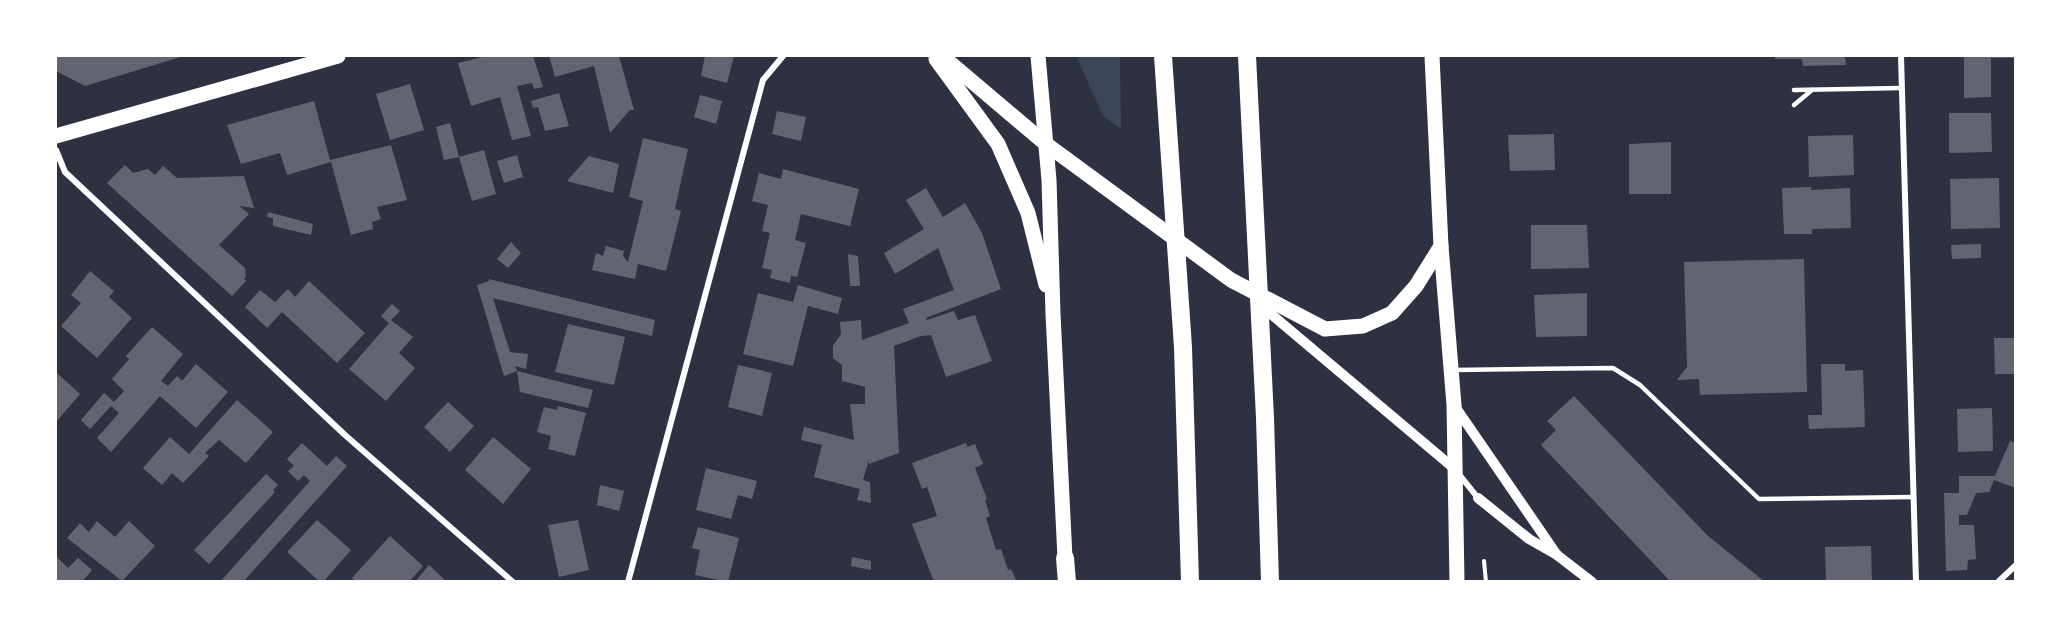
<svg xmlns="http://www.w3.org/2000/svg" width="2071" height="637" viewBox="0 0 2071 637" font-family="'Zilla Slab',serif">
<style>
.green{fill:#3c4559}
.building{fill:#626471}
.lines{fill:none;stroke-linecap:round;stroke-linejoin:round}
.path{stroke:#fff;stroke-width:4}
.service{stroke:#fff;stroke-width:4.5}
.minor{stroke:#fff;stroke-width:6}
.tertiary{stroke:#fff;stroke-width:10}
.primary{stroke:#fff;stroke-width:15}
.motorway{stroke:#fff;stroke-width:18}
</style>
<rect width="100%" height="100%" fill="#2d3142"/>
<!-- green -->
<path class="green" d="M1076,56H1120L1121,129L1103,116Z"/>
<!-- building -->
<g class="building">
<path d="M56,56H184L85,86L56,71Z"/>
<path d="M486,56H533L543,87L534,89L532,83L517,86L531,136L512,140L500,97L471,106L458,63Z"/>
<path d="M549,56H619L634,110H630L610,133L594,66L555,77Z"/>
<path d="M705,56H734L727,83L701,76Z"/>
<path d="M1775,56H1845L1846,65L1803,66L1802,59H1775Z"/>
<path d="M1964,56H2015V58H1991V97L1964,98Z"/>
<path d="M410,84L424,130L390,140L376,94Z"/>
<path d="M559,93L569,126L545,131L538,107L533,108L531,101Z"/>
<path d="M700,95L722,101L716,124L694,117Z"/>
<path d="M314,101L330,160L391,145L407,200L377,207L381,219L372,222L373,229L351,235L331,162L287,175L280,153L241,164L227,125Z"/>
<path d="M777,111L806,117L801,141L772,134Z"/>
<path d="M1949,113H1991L1992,152L1949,153Z"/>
<path d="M450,123L459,157L444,160L436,127Z"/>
<path d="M1554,134L1555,170L1510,171L1508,135Z"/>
<path d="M1853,135L1854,175L1809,177L1808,136Z"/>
<path d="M643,138L688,149L675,209L681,211L666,271L638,264L635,279L592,270L596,253L603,256L606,246L624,251L623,256L628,262L643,201L629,197Z"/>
<path d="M1671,142V194H1629V144Z"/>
<path d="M484,150L496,194L472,201L459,157Z"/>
<path d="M517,155L523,177L504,183L497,161Z"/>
<path d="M589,156L619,164L613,193L567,181Z"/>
<path d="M125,165L133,173L148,169L155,175L163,166L177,178L244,176L254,208L239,206L249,214L219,245L245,268L246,276L244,279L246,281L232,296L107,183Z"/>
<path d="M783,169L859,189L850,226L801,214L795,240L806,243L797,277L791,276L790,283L770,278L772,270L762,268L770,233L762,231L768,205L752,201L759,173L781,179Z"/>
<path d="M1999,178L2000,228L1951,229L1950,179Z"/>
<path d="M1811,187V190L1850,188L1851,228L1812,229V234H1784L1782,188Z"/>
<path d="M926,188L943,217L965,203L982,233L1001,289L926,318L927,320L954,311L958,320L975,315L992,361L946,377L931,335L921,336L894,346L899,453L869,464V460L863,480L870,482L871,503L857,500L860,489L814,477L822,445L801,440L804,427L854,440L850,404H865V387L842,381V365L833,358V346L841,334L840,322L861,320L862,340L909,323L903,309L954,290L938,248L895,274L884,253L924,229L906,200Z"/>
<path d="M268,212L313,224L311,235L273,226V218L267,217Z"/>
<path d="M1531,225H1587L1589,268L1531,269Z"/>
<path d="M511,242L521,253L508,268L497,259Z"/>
<path d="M1981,244V258L1952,259L1951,245Z"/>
<path d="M848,254L858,256L860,286H850Z"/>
<path d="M1804,259L1807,392L1700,395L1699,379L1677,380L1687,367L1684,262Z"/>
<path d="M90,271L114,291L109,297L132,318L97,358L61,326L81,303L71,295Z"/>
<path d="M489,279L655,320L652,336L493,298L510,352L528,354L526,369L515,366L517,371L593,390L588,408L520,392L517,371L504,376L477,285L489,281Z"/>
<path d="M309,281L365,333L337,363L282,312L267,328L245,307L260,290L275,302L288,289L295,297Z"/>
<path d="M798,285L842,298L838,314L808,306L793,366L743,354L758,293L793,302Z"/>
<path d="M1587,293V336L1536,337L1534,295Z"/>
<path d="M392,304L400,311L391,320L413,337L399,353L415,368L386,401L349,369L389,323L381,316Z"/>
<path d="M568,324L625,337L614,385L555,372Z"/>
<path d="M152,327L183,354L161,381L168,386L177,376L182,381L196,364L228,392L196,428L160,396L111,452L97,438L119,413L111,406L90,429L81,420L104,393L114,402L124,391L112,379L129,359L126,356Z"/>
<path d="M1994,338H2016V374H1995Z"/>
<path d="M1821,364H1845V371L1863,370L1865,427L1809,429L1808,415H1822Z"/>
<path d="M738,365L772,373L762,416L728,407Z"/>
<path d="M56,372L80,394L56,422Z"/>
<path d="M1574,396L1707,535L1765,582H1671L1541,445L1556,430L1547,421Z"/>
<path d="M237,400L273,432L246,463L219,440L205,453L209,456L183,483L172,473L162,485L143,468L170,437L189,454Z"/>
<path d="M448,402L474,426L450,452L424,427Z"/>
<path d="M558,406L586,413L575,456L548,449L551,436L537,432L544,407L557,410Z"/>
<path d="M1992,408L1993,451L1958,452L1957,409Z"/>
<path d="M493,437L531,469L503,504L465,470Z"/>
<path d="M2010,441L2016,443V488L1994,480L1989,492L1976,493L1967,515H1959V525H1974L1976,559L1968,560L1967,570L1946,571L1944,493H1959V476H1995Z"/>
<path d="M302,443L327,466L336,456L347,466L243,582H220L310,481L304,475L298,481L288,471L294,466L287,459Z"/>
<path d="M966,443L967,447L975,444L983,464L975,468L987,499L985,500L990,516L986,518L996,550L1001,549L1008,570L1011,569L1017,582H934L912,524L937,516L927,487L922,489L912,463Z"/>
<path d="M706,468L757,481L752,499L738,495L731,519L696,510Z"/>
<path d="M266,474L278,485L273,490L275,492L209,564L194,550Z"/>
<path d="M600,485L624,491L619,511L597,505Z"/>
<path d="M317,520L351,550L323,582H320L287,552Z"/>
<path d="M578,520L589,570L559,577L548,525Z"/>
<path d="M97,521L115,537L129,521L155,546L122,581L67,538L80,523L89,532Z"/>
<path d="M698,527L739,538L728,582L695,575L700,550L692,548Z"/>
<path d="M390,536L423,566L409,582H356L352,578Z"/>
<path d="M1871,546L1872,582H1826L1825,547Z"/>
<path d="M57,557L68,568L78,558L92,570L82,582H58L56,579Z"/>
<path d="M852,557L871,561V570L851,566Z"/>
<path d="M429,565L447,582H415Z"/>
</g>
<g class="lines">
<!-- path -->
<path class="path" d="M1484,561L1486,582"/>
<!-- service -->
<g class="service">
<path d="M1794,90L1902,88"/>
<path d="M1794,105L1812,90"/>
<path d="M1454,370L1613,368L1640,385L1759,499L1913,497"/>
</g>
<!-- minor -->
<g class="minor">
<path d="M1901,56L1916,582"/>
<path d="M56,150L65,172L345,435L513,582"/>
<path d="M1458,473L1478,498"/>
<path d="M628,582L763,80L783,56"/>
<path d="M1998,582L2016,565"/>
</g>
<!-- tertiary -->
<g class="tertiary">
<path d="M1259,304L1456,470"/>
<path d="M1454,405L1557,555"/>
<path d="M1478,498L1529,539L1557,555L1592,582"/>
</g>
<!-- primary -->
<g class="primary">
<path d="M942,56L1046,144L1231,280L1325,329L1363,326L1392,313L1416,286L1441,246"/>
<path d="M1038,56L1049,180L1053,314L1065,558"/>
<path d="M1432,56L1441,246L1454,405L1457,582"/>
<path d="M936,59L998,144L1028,213L1046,285"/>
<path d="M56,136L338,56"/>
</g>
<!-- motorway -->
<g class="motorway">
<path d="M1163,56L1183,347L1190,582"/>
<path d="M1247,56L1265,418L1270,582"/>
<path d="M1065,558L1067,582"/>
</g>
</g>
<!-- border -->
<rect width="2071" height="637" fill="none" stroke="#ffffff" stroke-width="114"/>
</svg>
